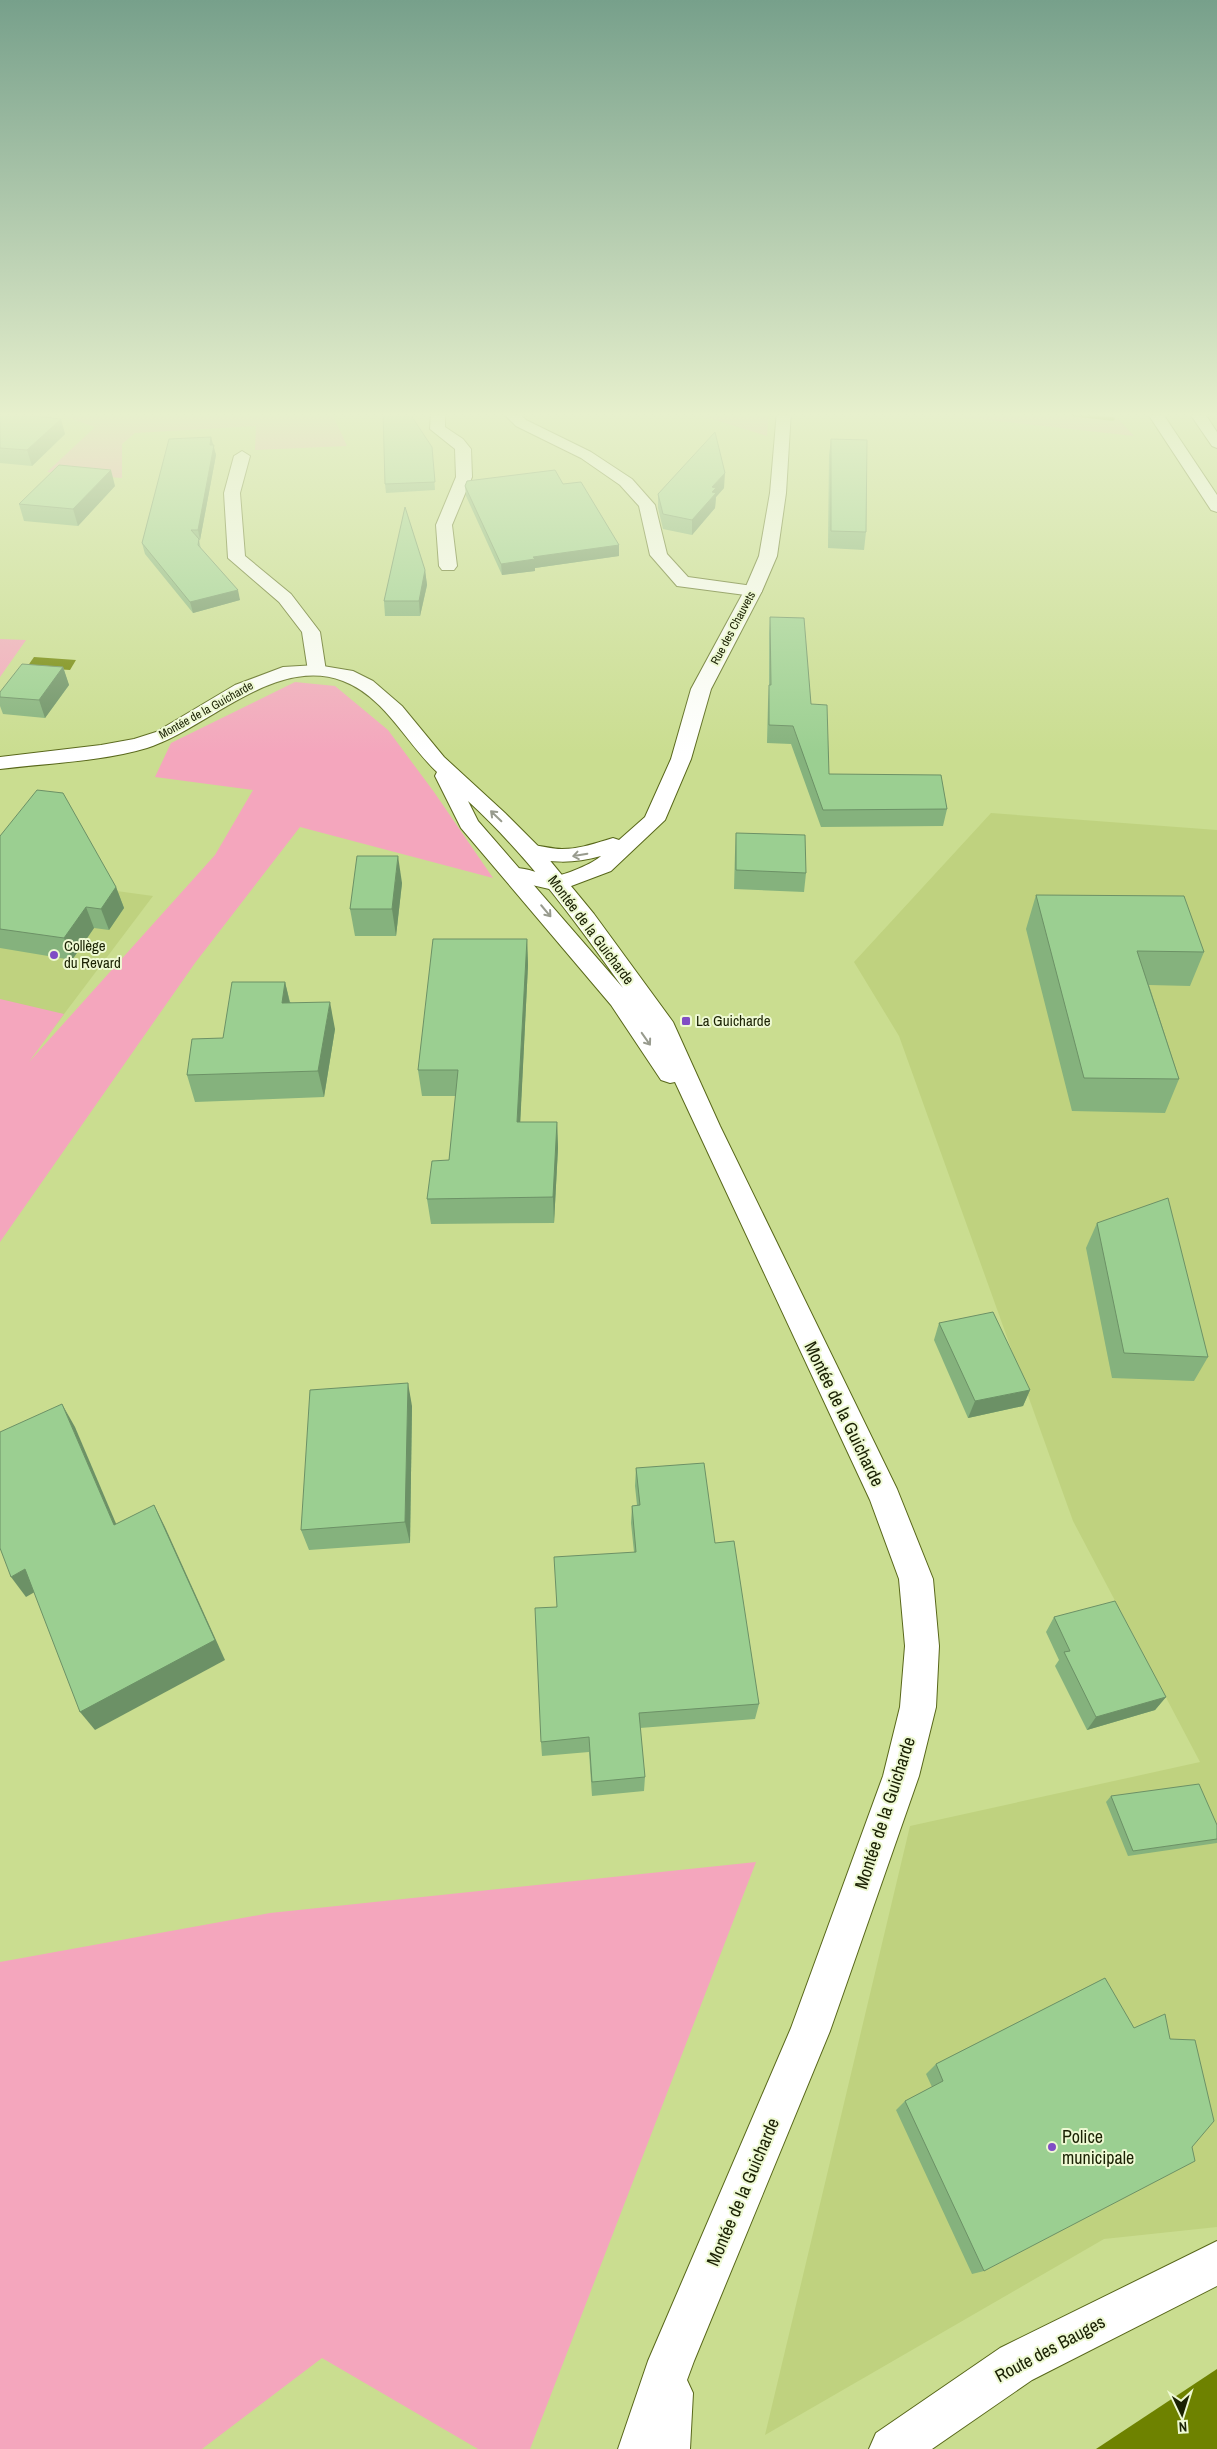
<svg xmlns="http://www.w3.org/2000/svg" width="1217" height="2449" viewBox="0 0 1217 2449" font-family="'Archivo Narrow',sans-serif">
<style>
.built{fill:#bfd27f}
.green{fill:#f4a6bd}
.water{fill:#6e8200}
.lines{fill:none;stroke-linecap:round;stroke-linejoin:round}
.stream{fill:#6e8200;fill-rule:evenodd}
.minor-casing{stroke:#58671a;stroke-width:2}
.tertiary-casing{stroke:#58671a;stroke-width:2}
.secondary-casing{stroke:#58671a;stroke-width:2}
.motorway-casing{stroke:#58671a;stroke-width:2}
.minor{fill:#fff;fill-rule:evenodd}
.tertiary{fill:#fff;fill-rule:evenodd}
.secondary{fill:#fff;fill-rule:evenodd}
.motorway{fill:#fff;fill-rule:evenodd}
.wall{fill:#85b27d}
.shaded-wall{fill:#6c9166}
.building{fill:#9bcf91;stroke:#6c9166}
.oneway{stroke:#989b8e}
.poi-dot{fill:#804dc5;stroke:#eef9d3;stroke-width:2}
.labels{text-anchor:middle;stroke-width:4;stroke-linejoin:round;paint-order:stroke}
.far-street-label{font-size:12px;fill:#1a2103;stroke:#eef9d3}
.street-label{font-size:15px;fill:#1a2103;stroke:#eef9d3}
.poi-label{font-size:15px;fill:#1a2103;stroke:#eef9d3;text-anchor:start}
.near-street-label{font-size:18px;fill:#1a2103;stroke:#eef9d3}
.near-poi-label{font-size:18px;fill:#1a2103;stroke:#eef9d3;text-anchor:start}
</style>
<rect width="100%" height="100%" fill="#cadd90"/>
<!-- built -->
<g class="built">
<path d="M991,813L1217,830V2227L1104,2239L765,2435L910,1826L1200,1762L1073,1521L899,1036L854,962Z"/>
<path d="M0,875L153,896L0,1099Z"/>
</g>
<!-- green -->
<g class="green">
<path d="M0,411H331L347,446L255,450L256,426L135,433L122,444V478L47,472L95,427L63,416L0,415Z"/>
<path d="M686,411H769L767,436Z"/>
<path d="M907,411H1111L1134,436Z"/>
<path d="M0,639L26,640L0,677Z"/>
<path d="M295,682L335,686L388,730L434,792L493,878L300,827L195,963L0,1242V999L64,1014L29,1062L215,855L253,790L155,777L171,743Z"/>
<path d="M756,1862L530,2449H478L322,2358L202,2449H0V1962L270,1913Z"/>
</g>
<!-- water -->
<g class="water">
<path d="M34,657L76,660L70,670L27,667Z"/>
<path d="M1217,2369V2449H1096Z"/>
</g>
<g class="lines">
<!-- stream -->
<path class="stream" d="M1028,411H1056L1113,417L1116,419L1113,421Z"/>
<!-- minor casing -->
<g class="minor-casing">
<g id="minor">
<path d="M431,411H445V427L463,439L471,449L472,477L452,525L457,566L454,570H442L439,566L436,525L456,477L455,449L430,429Z"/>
<path d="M501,411H517L526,420L591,452L632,479L655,505L667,554L688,577L753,586L759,587L762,591L759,595L753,596L677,586L650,555L639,506L620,485L581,458L516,426Z"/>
<path d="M242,451L250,456L240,493L245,556L291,594L317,628L320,632L326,671L324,675H310L308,671L302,632L279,602L228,558L224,493L234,456Z"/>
</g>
</g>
<!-- tertiary casing -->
<g class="tertiary-casing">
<path id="tertiary" d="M777,411H791L786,493L777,556L762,591L711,689L691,759L665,820L611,871L558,891L506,879L503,874L506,869C522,865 538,874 553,876C562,877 594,863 601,856C573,864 550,863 522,856L519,851L522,846C535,843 549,849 562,849C580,849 596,843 613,838L619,840L645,817L671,759L691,689L744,591L759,556L770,493Z"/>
</g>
<!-- secondary casing -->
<g class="secondary-casing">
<g id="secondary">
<path d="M317,665L353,671L373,681L402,706L444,757L505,813L538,846L594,914L673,1022L720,1126L897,1489L933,1579L939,1646L936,1707L919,1776L830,2031L694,2361L687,2380L693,2393L690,2449H618L648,2361L791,2028L883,1776L900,1707L905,1646L899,1579L870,1500L675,1082L670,1083L661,1080L611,1005L461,828L435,776L437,772C406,743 385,697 343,681C275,655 207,729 147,748C100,762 48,763 0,769V757L101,745L134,739L156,732L235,685L283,667ZM468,801C528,856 576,922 623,988L478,821Z"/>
<path d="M1217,2241V2286L1032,2380L932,2449H869L876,2433L1000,2348Z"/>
</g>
</g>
<!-- motorway casing -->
<g class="motorway-casing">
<g id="motorway">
<path d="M1146,411H1161L1217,495V512L1211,510Z"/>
<path d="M1188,411H1203L1217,432V448L1212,446Z"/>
</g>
</g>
<!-- minor -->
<use href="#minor" class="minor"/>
<!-- tertiary -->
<use href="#tertiary" class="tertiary"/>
<!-- secondary -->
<use href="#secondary" class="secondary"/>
<!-- motorway -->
<use href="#motorway" class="motorway"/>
</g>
<!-- wall -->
<g class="wall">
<path d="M0,412L65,434L32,466L0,463Z"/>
<path d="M831,439L866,532L864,550L828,548L829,455Z"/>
<path d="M213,445L216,455L200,540H199L201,549L240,600L193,613L145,554L142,543Z"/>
<path d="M432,447L435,490L386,493L385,484Z"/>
<path d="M563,484L619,545V556L535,568V571L502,575L466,496L465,486Z"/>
<path d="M115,486L78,526L24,521L19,504Z"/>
<path d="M724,488L716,497L715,508L692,535L663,529L658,508V494Z"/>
<path d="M425,570L427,585L420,616H385L384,601Z"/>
<path d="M770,617L829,774L947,809L943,826L821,827L791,744L767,743L768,702L769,685V633Z"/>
<path d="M63,667L69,685L45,718L3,714L0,706V692Z"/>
<path d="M736,833L806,873L804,892L734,889L735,852Z"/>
<path d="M0,836L116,887L124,908L109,930L94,928L72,960L0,948Z"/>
<path d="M402,883L396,936H355L350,909Z"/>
<path d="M1036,895L1204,952L1190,986L1149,985L1179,1079L1165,1113L1072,1111L1026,929Z"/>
<path d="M527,939L528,965L520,1122H557L558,1148L554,1223L431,1224L427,1199L449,1160L456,1096H422L418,1070Z"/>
<path d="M285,982L290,1002L335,1029L324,1097L195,1102L187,1075L223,1038Z"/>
<path d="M1097,1223L1208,1357L1194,1381L1112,1378L1086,1248Z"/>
<path d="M939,1323L1030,1390L1023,1406L968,1418L934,1340Z"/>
<path d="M412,1406L410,1543L309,1550L301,1530Z"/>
<path d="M636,1468L715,1543L759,1704L755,1719L640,1728L645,1777L644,1791L592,1796L589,1752L542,1756L541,1742L557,1607L634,1552L631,1523L632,1506L637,1505L635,1486Z"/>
<path d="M1054,1617L1166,1697L1155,1710L1087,1730L1055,1666L1059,1660L1046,1632Z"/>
<path d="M1111,1796L1217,1825V1843L1128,1856L1106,1802Z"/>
<path d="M1105,1978L984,2271L972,2274L896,2110L905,2101L932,2087L926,2074L936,2064Z"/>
</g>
<!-- shaded-wall -->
<g class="shaded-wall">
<path d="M61,419L65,434L32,466L27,450Z"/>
<path d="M211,437L216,455L200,540L198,530L210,445Z"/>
<path d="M111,470L115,486L78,526L73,509Z"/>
<path d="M725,473L724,488L716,497L715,508L692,535V520L712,487Z"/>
<path d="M619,545V556L535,568V571L502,575L501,564L533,557Z"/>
<path d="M425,570L427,585L420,616L419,601Z"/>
<path d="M238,590L240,600L193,613L190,602Z"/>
<path d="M63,667L69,685L45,718L39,700Z"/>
<path d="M398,856L402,883L396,936L392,909Z"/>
<path d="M116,887L124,908L109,930L101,909Z"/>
<path d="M86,907L94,928L72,960L64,938Z"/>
<path d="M527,939L528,965L519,1148L517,1122Z"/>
<path d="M285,982L291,1008L282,1003Z"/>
<path d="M330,1002L335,1029L324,1097L318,1071Z"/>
<path d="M557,1122L558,1148L554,1223L553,1197Z"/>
<path d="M408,1383L412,1406L410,1543L405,1522Z"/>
<path d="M1030,1390L1023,1406L968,1418L975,1401Z"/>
<path d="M62,1404L75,1427L126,1547L114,1525Z"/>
<path d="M154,1505L165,1527L225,1660L95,1730L80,1712Z"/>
<path d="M25,1569L40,1589L26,1597L11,1577Z"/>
<path d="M1166,1697L1155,1710L1087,1730L1096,1717Z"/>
</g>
<!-- building -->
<g class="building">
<path d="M383,411H408L432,447L435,482L385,484Z"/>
<path d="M0,412L61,419L27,450L0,448Z"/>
<path d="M715,432L725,473L712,487L716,488L712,492L716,493L692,520L663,514L658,494Z"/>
<path d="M211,437L210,445H214L198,530H191L199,539L198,545L238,590L190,602L142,543L169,439Z"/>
<path d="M831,439L867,440L866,532L831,531Z"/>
<path d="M59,465L111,470L73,509L19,504Z"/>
<path d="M555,470L563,484L581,482L619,545L533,557L535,559L501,564L465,486L467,481Z"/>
<path d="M405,507L425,570L419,601H384Z"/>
<path d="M770,617L804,618L811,704L827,705L829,774L941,775L947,809L823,810L793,726L769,725V685H771Z"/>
<path d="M22,664L63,667L39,700L0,697V692Z"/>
<path d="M37,790L63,793L116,887L101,909L86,907L64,938L0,929V836Z"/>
<path d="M736,833L805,835L806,873L736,870Z"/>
<path d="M357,856H398L392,909H350Z"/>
<path d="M1036,895L1184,896L1204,952L1137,951L1179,1079L1084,1078Z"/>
<path d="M433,939H527L517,1122H557L553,1197L427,1199L432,1161L449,1160L458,1070H418Z"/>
<path d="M232,982H285L282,1003L330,1002L318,1071L187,1075L192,1039L223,1038Z"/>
<path d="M1168,1198L1208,1357L1124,1353L1097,1223Z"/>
<path d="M993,1312L1030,1390L975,1401L939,1323Z"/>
<path d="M408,1383L405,1522L301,1530L310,1390Z"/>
<path d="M62,1404L114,1525L154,1505L215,1640L80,1712L25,1569L11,1577L0,1548V1432Z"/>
<path d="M704,1463L715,1543L734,1541L759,1704L639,1713L645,1777L592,1782L589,1737L541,1742L535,1608L557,1607L554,1557L636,1552L632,1506L640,1505L636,1468Z"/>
<path d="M1115,1601L1166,1697L1096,1717L1064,1652L1070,1651L1054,1617Z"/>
<path d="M1199,1784L1217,1825V1839L1133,1851L1111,1796Z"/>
<path d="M1105,1978L1134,2028L1165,2014L1170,2039L1195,2040L1214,2121L1192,2147L1195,2161L984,2271L905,2101L943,2081L936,2064Z"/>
</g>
<!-- one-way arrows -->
<defs><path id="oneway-shaft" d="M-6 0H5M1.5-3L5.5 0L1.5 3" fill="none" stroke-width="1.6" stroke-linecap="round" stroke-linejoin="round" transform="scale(1.25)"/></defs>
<g class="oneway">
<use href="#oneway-shaft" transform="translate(496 816) rotate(-136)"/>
<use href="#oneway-shaft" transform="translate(580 855) rotate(170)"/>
<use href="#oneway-shaft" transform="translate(546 911) rotate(50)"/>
<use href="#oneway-shaft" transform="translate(646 1039) rotate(55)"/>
</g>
<!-- sky -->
<linearGradient id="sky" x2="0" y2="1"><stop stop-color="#77a08b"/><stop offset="0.55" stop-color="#e7f0cd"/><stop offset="1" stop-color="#e7f0cd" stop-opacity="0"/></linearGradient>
<rect width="1217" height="754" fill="url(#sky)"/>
<!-- markers -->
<g class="poi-dot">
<circle cx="54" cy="955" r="5"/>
<rect x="681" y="1016" width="10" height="10" rx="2.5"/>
<circle cx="1052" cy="2147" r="5"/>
</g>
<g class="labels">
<!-- far-street labels -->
<g class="far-street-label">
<text transform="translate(733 628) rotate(-62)" y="4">Rue des Chauvets</text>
<text transform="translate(206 710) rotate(-29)" y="4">Montée de la Guicharde</text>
</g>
<!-- street labels -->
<g class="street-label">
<text transform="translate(591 930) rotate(53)" y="5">Montée de la Guicharde</text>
</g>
<!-- poi labels -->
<g class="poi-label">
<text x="64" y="951">Collège<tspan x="64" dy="17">du Revard</tspan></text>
<text x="696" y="1026">La Guicharde</text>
</g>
<!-- near-street labels -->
<g class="near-street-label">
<text transform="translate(844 1414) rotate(64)" y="6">Montée de la Guicharde</text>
<text transform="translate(885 1813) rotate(-72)" y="6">Montée de la Guicharde</text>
<text transform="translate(743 2192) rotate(-67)" y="6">Montée de la Guicharde</text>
<text transform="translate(1050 2349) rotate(-28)" y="6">Route des Bauges</text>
</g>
<!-- near-poi labels -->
<g class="near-poi-label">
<text x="1062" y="2143">Police<tspan x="1062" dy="21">municipale</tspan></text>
</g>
</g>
<!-- north arrow -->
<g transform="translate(1182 2414) rotate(176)" stroke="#eef9d3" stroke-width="4" paint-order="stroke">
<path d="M0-4L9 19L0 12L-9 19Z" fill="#1a2103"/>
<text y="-8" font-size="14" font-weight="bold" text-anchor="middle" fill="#1a2103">N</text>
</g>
</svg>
